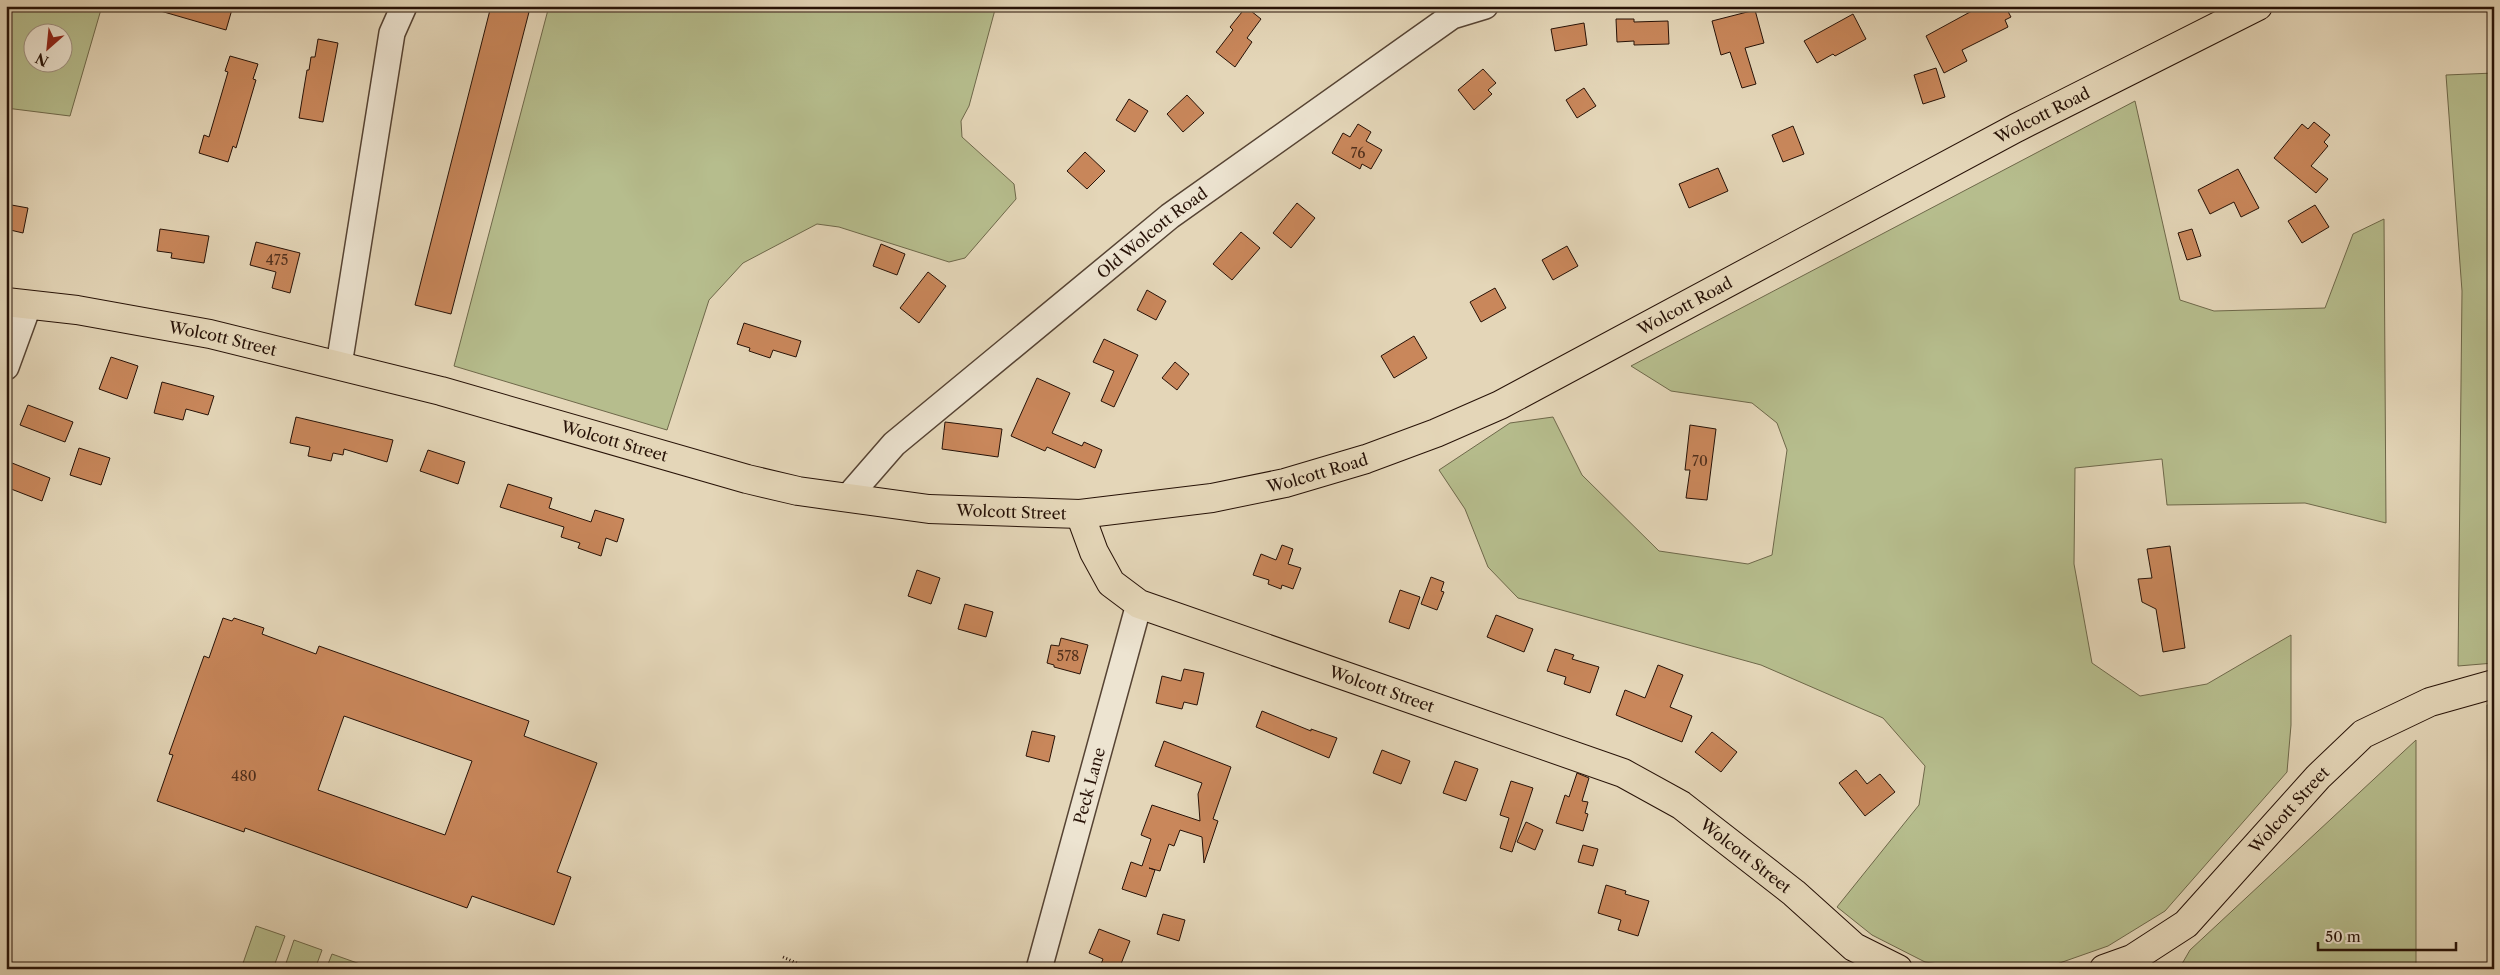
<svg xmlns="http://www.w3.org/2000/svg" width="2500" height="975" viewBox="0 0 2500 975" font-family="'Libre Caslon Text',serif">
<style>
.green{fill:#b6bd8d;stroke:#6e684a;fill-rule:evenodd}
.building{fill:#c9875b;stroke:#271207;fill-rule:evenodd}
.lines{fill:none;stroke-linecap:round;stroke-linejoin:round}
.minor-casing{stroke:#564333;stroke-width:28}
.major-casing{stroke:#271207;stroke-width:30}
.path{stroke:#271207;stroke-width:3;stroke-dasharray:1 2.5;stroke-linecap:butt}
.minor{stroke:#ede4d1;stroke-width:25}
.major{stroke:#e4d6b8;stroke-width:28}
.labels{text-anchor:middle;stroke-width:4.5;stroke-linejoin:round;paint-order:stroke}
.number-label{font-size:14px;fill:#502f1c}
.street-label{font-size:16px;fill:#271207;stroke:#ede4d1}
</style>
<rect width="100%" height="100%" fill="#e4d6b8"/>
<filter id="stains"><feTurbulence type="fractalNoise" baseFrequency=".004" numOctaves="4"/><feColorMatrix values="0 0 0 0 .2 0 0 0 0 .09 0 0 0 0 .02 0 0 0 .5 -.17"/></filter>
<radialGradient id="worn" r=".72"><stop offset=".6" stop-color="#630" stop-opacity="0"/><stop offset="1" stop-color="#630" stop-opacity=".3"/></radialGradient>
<!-- green -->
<g class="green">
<path d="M6,6H102L70,116L6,108ZM62,32V62H32V32Z"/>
<path d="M549,6H996L969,106L961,121L962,137L1014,184L1016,199L965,258L949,262L839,227L817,224L743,263L709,300L667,430L454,366Z"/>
<path d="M2494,73V663L2458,666L2462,291L2446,75Z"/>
<path d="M2135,101L2180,300L2214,311L2325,308L2353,234L2384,219L2386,523L2305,503L2167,505L2162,459L2075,468L2074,564L2092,663L2140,696L2207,684L2291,635V725L2287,772L2165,911L2108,946L2054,965L2014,969H1972L1925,962L1872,935L1837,907L1919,805L1925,766L1883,718L1761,665L1518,598L1488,567L1465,509L1439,470L1510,423L1553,417L1582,475L1659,551L1748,564L1772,555L1787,450L1777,423L1752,403L1671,391L1631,366Z"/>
<path d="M2494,704V969H2490L2487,705Z"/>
<path d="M2416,740V969H2179L2190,950Z"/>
<path d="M256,926L285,936L273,969H241Z"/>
<path d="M294,940L322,950L315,969H284Z"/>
<path d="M332,954L360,964L358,969H326Z"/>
</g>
<!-- building -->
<g class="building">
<path d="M157,6H233L226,30L157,10Z"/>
<path d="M491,6H506L529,12L451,314L415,305Z"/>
<path d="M1981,6H2005L2011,17L2005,20L2008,27L1962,50L1967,61L1944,73L1926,36Z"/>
<path d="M1246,7L1261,19L1247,38L1252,42L1235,67L1216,52L1233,30L1230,27Z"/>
<path d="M1755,10L1764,43L1745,48L1756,84L1742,88L1730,52L1721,55L1712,21Z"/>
<path d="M1853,14L1866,39L1835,56L1833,54L1817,63L1804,41Z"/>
<path d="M1616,19H1634V22L1668,21L1669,44L1634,45V41L1617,42Z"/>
<path d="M1584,23L1587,45L1555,51L1551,29Z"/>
<path d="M318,39L338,43L323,122L299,118L307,70H309L311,57H315Z"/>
<path d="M230,56L258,64L253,79L256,80L236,148L233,146L228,162L199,153L204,135L209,137L228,72L225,71Z"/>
<path d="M1936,68L1945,97L1923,104L1914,75Z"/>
<path d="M1483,69L1496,83L1488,90L1492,94L1474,110L1458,90Z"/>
<path d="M1584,88L1596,106L1577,118L1566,100Z"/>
<path d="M1187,95L1204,113L1183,132L1167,114Z"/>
<path d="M1129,99L1148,111L1135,132L1116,120Z"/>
<path d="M2314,122L2330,135L2324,142L2328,146L2311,166L2328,179L2316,193L2274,158L2302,124L2308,129Z"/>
<path d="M1358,124L1371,132L1366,141L1382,150L1371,169L1362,164L1360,169L1332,153L1343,133L1350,137Z"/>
<path d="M1793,126L1804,154L1783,162L1772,135Z"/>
<path d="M1085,152L1105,171L1087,189L1067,171Z"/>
<path d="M1718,168L1728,191L1689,208L1679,184Z"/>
<path d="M2238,169L2259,208L2241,217L2234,202L2210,214L2198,190Z"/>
<path d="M1297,203L1315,218L1291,248L1273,233Z"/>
<path d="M6,204L28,208L23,233L6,229Z"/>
<path d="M2315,205L2329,227L2302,243L2288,221Z"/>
<path d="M160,229L209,236L204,263L171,258L172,253L157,251Z"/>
<path d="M2192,229L2201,256L2187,260L2178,233Z"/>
<path d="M1241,232L1260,248L1232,280L1213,264Z"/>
<path d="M256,242L300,253L290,293L272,288L276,272L250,265Z"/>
<path d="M881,244L905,254L897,275L873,266Z"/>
<path d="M1567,246L1578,266L1553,280L1542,260Z"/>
<path d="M928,272L946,286L919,323L900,308Z"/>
<path d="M1495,288L1506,308L1481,322L1470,302Z"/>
<path d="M1147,290L1166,301L1156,320L1137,310Z"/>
<path d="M744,323L801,341L796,357L773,350L770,358L749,351L750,348L737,344Z"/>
<path d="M1414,336L1427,358L1394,378L1381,356Z"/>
<path d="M1104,339L1138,355L1114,407L1101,401L1114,371L1093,362Z"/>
<path d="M111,357L138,366L127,399L99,389Z"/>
<path d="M1175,362L1189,374L1177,390L1162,378Z"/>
<path d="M1037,378L1070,393L1052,433L1082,446L1084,442L1102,450L1095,468L1047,447L1045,451L1011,436Z"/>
<path d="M162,382L214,396L208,415L186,409L183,420L154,413Z"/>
<path d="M28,405L73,422L65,442L20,425Z"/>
<path d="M296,417L393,440L387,462L344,449L343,455L333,453L331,461L308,456L310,447L290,443Z"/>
<path d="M945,422L1002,429L998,457L942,449Z"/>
<path d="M1690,425L1716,429L1707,500L1686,498L1690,470H1685Z"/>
<path d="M79,448L110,458L101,485L70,475Z"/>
<path d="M428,450L465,462L458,484L420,471Z"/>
<path d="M12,463L50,478L42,501L6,487V479Z"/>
<path d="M508,484L552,498L549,508L591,522L595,510L624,519L617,542L606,538L601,556L578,548L580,543L561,537L564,527L500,507Z"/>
<path d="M1282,545L1293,549L1288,564L1301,568L1293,589L1282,585L1281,589L1268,584L1269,580L1253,575L1261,554L1276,560Z"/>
<path d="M2170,546L2185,648L2163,652L2156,609L2142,602L2138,579L2152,578L2147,549Z"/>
<path d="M917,570L940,578L931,604L908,596Z"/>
<path d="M1431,577L1444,582L1441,591L1444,592L1437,610L1421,604Z"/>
<path d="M1400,590L1420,597L1409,629L1389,622Z"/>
<path d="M965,604L993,612L986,637L958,629Z"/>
<path d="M1496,615L1533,629L1524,652L1487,637Z"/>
<path d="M223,618L232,621L234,618L264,628L262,634L316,654L319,646L529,721L524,736L597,763L557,872L571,877L554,925L472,896L467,908L245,828L244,832L157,801L173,755L169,754L204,656L209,658ZM344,716L472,761L445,835L318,790Z"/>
<path d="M1061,638L1088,645L1080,674L1054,667V665L1047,663L1051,645L1059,646Z"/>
<path d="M1555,649L1574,655L1572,659L1599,667L1590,693L1564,684L1566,677L1547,671Z"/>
<path d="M1658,665L1683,675L1670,707L1692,716L1682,742L1616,715L1625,690L1645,698Z"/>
<path d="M1184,669L1204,673L1197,705L1184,702L1182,709L1156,703L1162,676L1181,681Z"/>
<path d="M1262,711L1311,731V729L1337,738L1329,758L1256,727Z"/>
<path d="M1032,731L1055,736L1049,762L1026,756Z"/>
<path d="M1712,732L1737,752L1721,772L1695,752Z"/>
<path d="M1164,741L1231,767L1213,819L1218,821L1204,863L1202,837L1180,830L1174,846L1169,844L1160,871L1149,868L1155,870L1146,897L1122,889L1131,862L1142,866L1151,839L1141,835L1152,805L1200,821L1198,794L1202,783L1155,766Z"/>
<path d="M1382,750L1410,761L1401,784L1373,773Z"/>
<path d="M1455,761L1478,769L1466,801L1443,793Z"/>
<path d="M1856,770L1867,784L1880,774L1895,792L1865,816L1839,783Z"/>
<path d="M1577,773L1589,778L1582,801L1588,802L1585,813L1588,814L1583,831L1556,823L1565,795L1569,797Z"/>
<path d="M1511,781L1533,788L1512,852L1500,848L1509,818L1500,815Z"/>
<path d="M1526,822L1543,830L1535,850L1517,842Z"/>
<path d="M1583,845L1598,849L1593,866L1578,862Z"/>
<path d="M1606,885L1626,891L1625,894L1649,901L1638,936L1618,930L1621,920L1598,913Z"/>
<path d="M1163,914L1185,920L1179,941L1157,934Z"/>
<path d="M1099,929L1130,941L1119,969H1099L1103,959L1089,953Z"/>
</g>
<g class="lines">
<!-- minor casing -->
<g class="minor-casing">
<g id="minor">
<path d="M339,365L392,33L404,6"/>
<path d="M6,367L29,304"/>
<path id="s1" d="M847,498L894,444L1170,216L1452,16L1485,6"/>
<path id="s2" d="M1039,969L1139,604"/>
</g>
</g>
<!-- major casing -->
<g class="major-casing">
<g id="major">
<path id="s3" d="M6,302L77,310L210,334L441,391L747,479L798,491L929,509L1080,514L1212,498L1285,483L1366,459L1436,433L1500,405L2016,128L2258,6"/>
<path id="s4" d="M1080,514L1094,552L1111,583L1139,604L1623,773L1681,805L1794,893L1854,947L1898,969"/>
<path id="s5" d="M2104,969L2132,959L2186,924L2318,777L2363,734L2430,702L2494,684"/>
</g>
</g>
<!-- path -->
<path class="path" d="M783,957L810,969"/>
<!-- minor -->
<use href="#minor" class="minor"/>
<!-- major -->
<use href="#major" class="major"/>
</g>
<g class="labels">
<!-- number labels -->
<g class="number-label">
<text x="1358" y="158">76</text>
<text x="277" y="265">475</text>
<text x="1700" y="466">70</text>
<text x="1068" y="661">578</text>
<text x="244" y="781">480</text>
</g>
<!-- street labels -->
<g class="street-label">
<text dy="6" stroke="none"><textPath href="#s3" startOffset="2150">Wolcott Road</textPath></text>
<text dy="6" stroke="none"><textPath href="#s1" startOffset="405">Old Wolcott Road</textPath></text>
<text dy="6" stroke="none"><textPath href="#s3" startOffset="1745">Wolcott Road</textPath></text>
<text dy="6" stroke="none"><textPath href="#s3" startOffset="220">Wolcott Street</textPath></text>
<text dy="6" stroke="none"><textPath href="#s3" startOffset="625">Wolcott Street</textPath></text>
<text dy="6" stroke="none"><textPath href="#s3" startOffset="1340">Wolcott Road</textPath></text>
<text dy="6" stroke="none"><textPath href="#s3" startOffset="1030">Wolcott Street</textPath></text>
<text dy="6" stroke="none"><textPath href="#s4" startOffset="368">Wolcott Street</textPath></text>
<text dy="6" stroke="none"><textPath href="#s2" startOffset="190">Peck Lane</textPath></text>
<text dy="6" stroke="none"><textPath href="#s5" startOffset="248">Wolcott Street</textPath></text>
<text dy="6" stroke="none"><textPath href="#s4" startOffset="772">Wolcott Street</textPath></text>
</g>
</g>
<!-- margin -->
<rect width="2500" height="975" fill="none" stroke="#e4d6b8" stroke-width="25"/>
<rect x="8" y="8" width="2485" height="960" fill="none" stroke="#271207" stroke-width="2.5"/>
<rect x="12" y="12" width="2475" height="950" fill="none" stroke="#271207"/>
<!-- north arrow -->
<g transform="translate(48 48) rotate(207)"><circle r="24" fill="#ede4d1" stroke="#9e9080"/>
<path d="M0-4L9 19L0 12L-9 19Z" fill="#8f2418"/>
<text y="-8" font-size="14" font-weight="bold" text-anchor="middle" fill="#271207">N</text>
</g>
<!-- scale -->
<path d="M2318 942v8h138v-8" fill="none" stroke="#271207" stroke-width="2.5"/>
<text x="2325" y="942" font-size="15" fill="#271207" stroke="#ede4d1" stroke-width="4" paint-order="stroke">50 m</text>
<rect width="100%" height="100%" filter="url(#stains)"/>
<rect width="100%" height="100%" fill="url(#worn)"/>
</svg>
